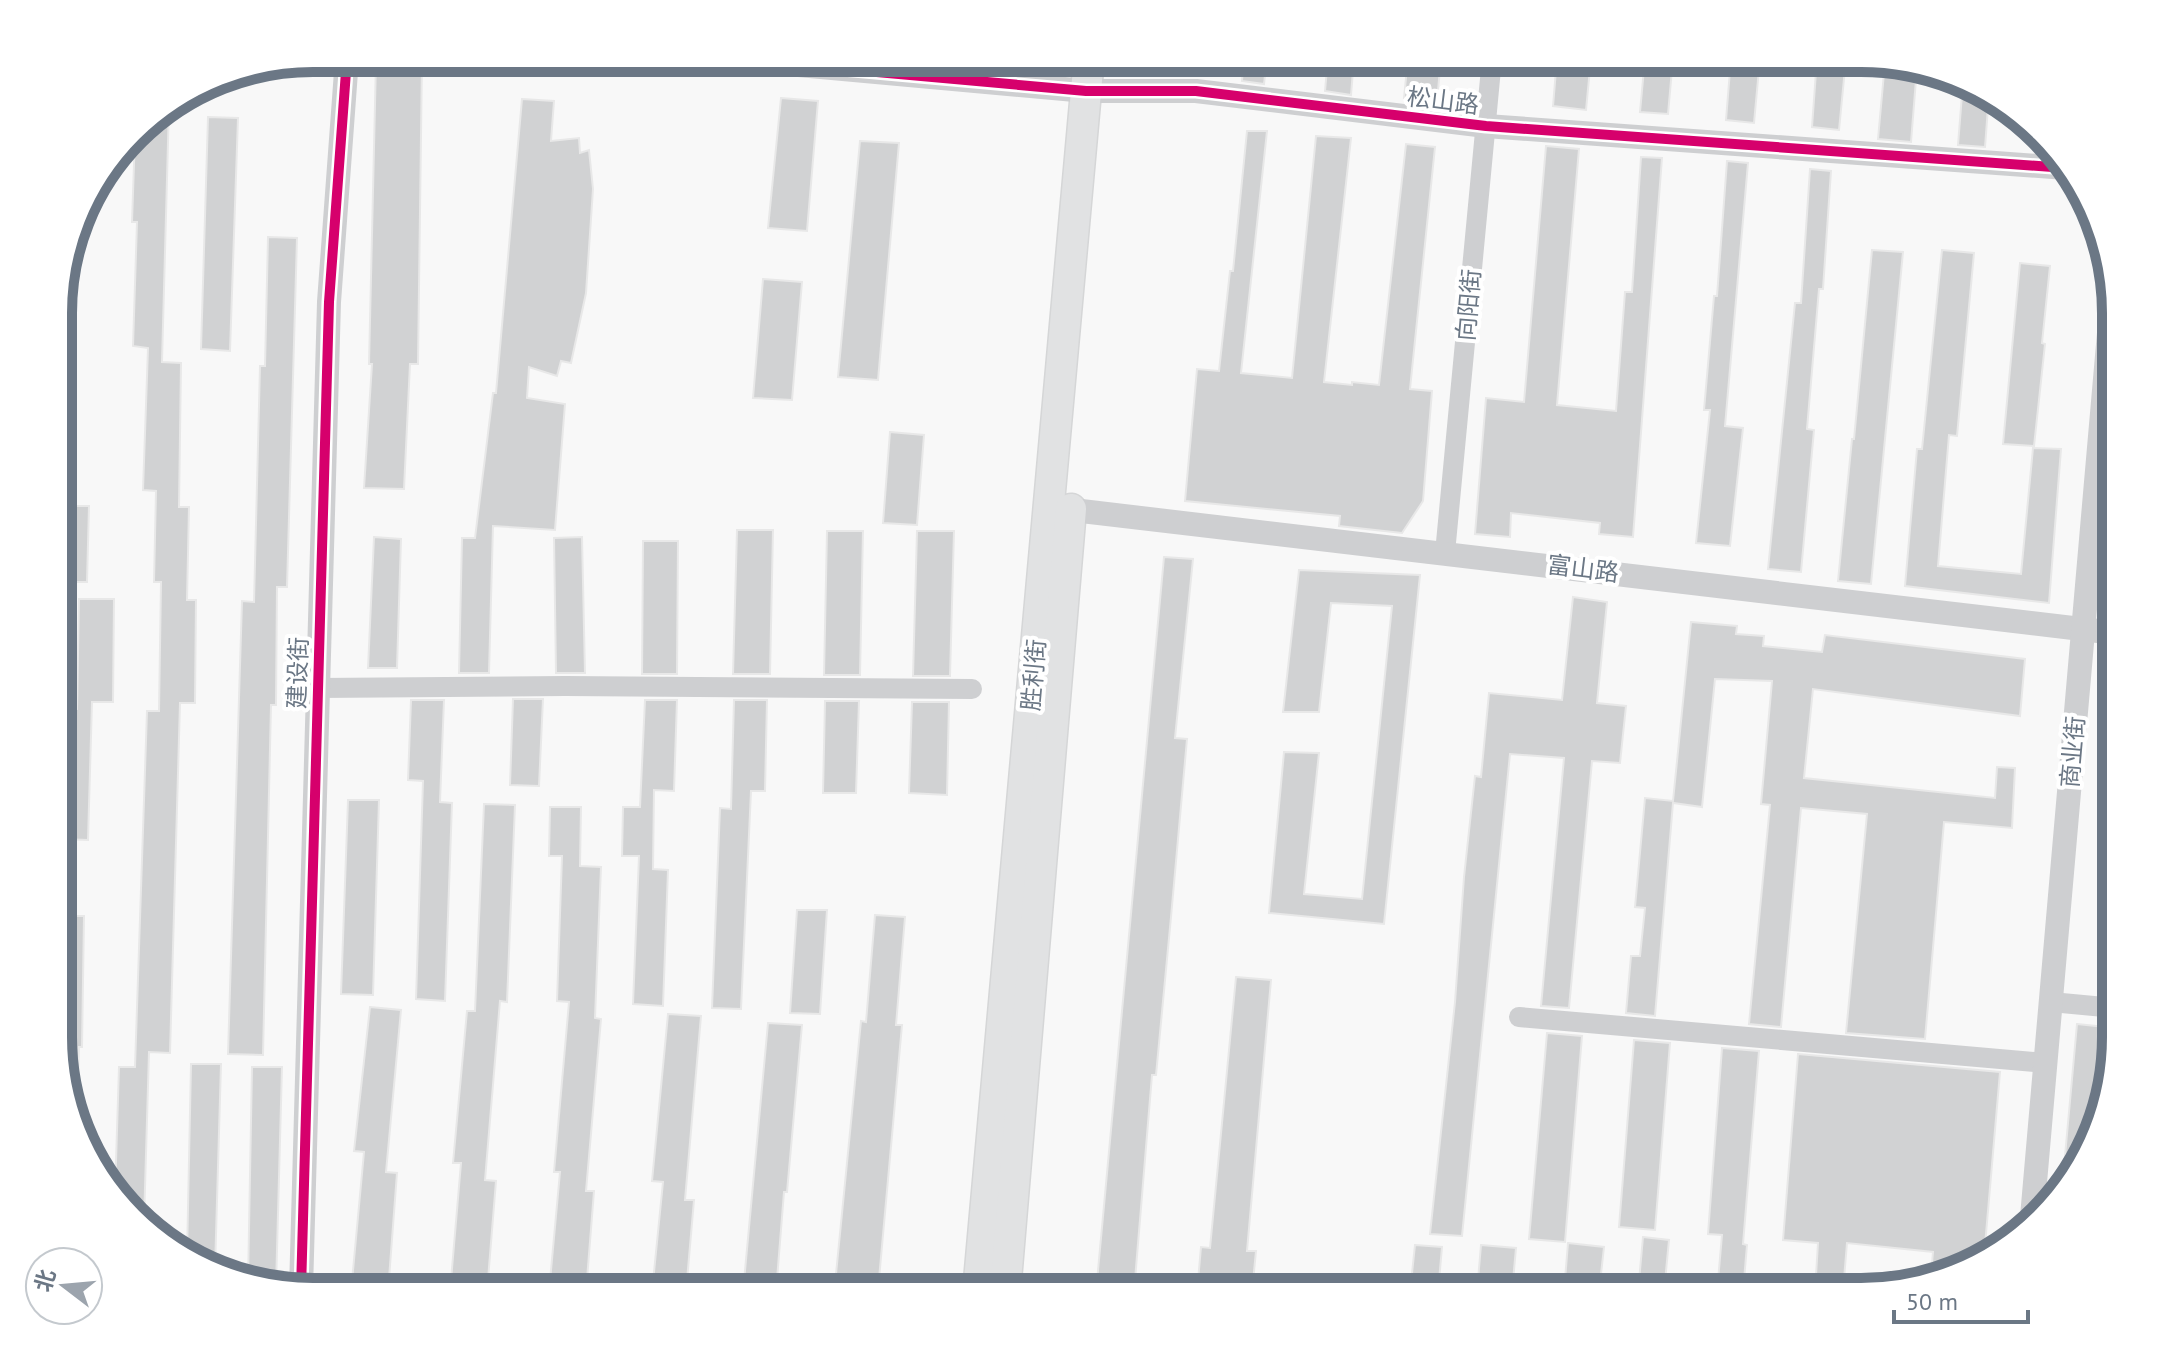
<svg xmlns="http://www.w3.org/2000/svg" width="2174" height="1350" viewBox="0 0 2174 1350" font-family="'PT Sans','Noto Sans SC',sans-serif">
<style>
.building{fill:#d1d2d3;stroke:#e8e8e8;stroke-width:2}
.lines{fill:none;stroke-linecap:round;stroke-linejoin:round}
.primary-casing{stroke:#d5d6d7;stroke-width:33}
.minor{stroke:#cecfd1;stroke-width:20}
.tertiary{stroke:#cecfd1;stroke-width:24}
.primary{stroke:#e1e2e3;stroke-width:30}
.cycleway-casing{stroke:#fff;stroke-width:15}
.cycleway{stroke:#d6006c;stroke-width:10}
.labels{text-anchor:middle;stroke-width:8;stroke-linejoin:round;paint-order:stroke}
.street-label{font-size:24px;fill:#6b7785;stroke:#fff}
.rim{fill:none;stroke:#6b7785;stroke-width:10}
</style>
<rect width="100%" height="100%" fill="#f8f8f8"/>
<!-- building -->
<g class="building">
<path d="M1041,58H1063L1062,74L1040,72Z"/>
<path d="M1244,58H1267L1264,84L1242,81Z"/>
<path d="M1328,58H1354L1351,95L1325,91Z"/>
<path d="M1408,58H1441L1437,101L1404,98Z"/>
<path d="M1557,58H1591L1586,110L1553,106Z"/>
<path d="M1645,58H1673L1668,114L1640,112Z"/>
<path d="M1731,58H1760L1754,123L1726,120Z"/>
<path d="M1817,58H1846L1839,130L1812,127Z"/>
<path d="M422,60L418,364H410L404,489L364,488L372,364H369L376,61Z"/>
<path d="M1885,62L1917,67L1911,142L1878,139Z"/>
<path d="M1963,82L1989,94L1985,147L1958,145Z"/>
<path d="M781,98L818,101L807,231L768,228Z"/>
<path d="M522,99L554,101L551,141L579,138L580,153L589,150L593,189L586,293L571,363L561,361L557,376L529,367L527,398L565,404L555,530L493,526L489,673H459L462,538H475L493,393H496Z"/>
<path d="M169,106L162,362L181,363L179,507H189L187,600H196L195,703H180L170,1053L149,1052L144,1222L115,1193L119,1067H135L147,711H159L161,582H154L156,491L143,490L148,348L133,346L137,222H132L135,135L145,122Z"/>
<path d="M208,117L238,118L230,351L201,349Z"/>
<path d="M1247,131H1267L1241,373L1292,378L1316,136L1351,138L1324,382L1352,385V382L1379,385L1406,144L1435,147L1410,389L1432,391L1423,501L1402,533L1339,526L1340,516L1185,501L1197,369L1219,371L1230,271H1233Z"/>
<path d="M860,141L899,143L878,380L838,377Z"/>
<path d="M1546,146L1579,149L1557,405L1616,411L1625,292H1632L1641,157L1662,158L1633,537L1599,534L1600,523L1511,513L1510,537L1475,534L1486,398L1524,402Z"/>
<path d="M1727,161L1748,163L1725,426L1743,428L1730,546L1696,543L1710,410H1704L1714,296H1717Z"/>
<path d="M1810,169L1831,171L1823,289H1819L1807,429L1814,430L1801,572L1768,569L1795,303H1801Z"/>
<path d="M268,237L297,238L287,587H277L276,705H271L263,1055L228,1054L242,601L254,602L260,366H265Z"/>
<path d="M70,247L75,248L73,328H60V280Z"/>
<path d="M1872,250L1903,252L1871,584L1838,581L1852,439H1854Z"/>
<path d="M1942,250L1974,253L1957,436L1949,435L1938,566L2021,574L2033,448L2061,449L2049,603L1905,586L1917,449H1922Z"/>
<path d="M2020,263L2050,266L2042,343L2045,344L2034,446L2003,444Z"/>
<path d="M763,279L802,282L792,400L753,398Z"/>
<path d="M890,432L924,435L917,525L883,523Z"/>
<path d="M60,506H89L87,582H60Z"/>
<path d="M737,530H773L770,674H733Z"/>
<path d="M827,531H863L860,675H824Z"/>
<path d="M917,531H954L950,676H913Z"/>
<path d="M374,537L401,539L397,668H368Z"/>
<path d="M582,537L585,673H556L554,538Z"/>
<path d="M643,541H678L677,674H642Z"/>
<path d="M1164,557L1193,559L1175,738L1187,739L1171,917L1156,1075H1152L1134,1292H1096Z"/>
<path d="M1299,570L1420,575L1384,924L1269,913L1284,752L1319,753L1304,894L1362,899L1392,606L1331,603L1319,712H1283Z"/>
<path d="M1573,597L1607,602L1597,703L1626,706L1620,763L1592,761L1569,1008L1541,1006L1564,758L1510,754L1462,1236L1430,1234L1455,1002L1464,877L1475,776L1481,777L1489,693L1562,700Z"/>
<path d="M79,599H114L113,702H92L88,840L60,839V708L77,709Z"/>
<path d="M1691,622L1737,626L1736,634L1764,636L1763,646L1822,652L1825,635L2025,659L2020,716L1813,689L1804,778L1995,798L1997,767L2015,768L2012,828L1944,822L1925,1039L1846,1033L1867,814L1801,808L1781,1027L1749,1024L1770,805L1761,804L1772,681L1715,679L1702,807L1673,803L1655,1016L1626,1013L1631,956H1640L1645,908L1635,907L1645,798L1673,801Z"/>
<path d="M513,699H543L539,786L510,785Z"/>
<path d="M411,700H444L440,802L452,803L445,1001L416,999L423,781L408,780Z"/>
<path d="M645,700H677L674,791L654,790L653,869L668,870L663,1006L633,1004L639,856H622L623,807H640Z"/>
<path d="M734,700H767L765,791H751L741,1009L712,1008L720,808L731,809Z"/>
<path d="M825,701H859L856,793H823Z"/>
<path d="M912,702H949L947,795L909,793Z"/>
<path d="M348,800H379L373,995L341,994Z"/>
<path d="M484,804L515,805L507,1002L500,1001L485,1180L496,1181L487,1292H450L461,1163H453L467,1011H475Z"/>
<path d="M550,807H581L580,866L601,867L595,1018L601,1019L586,1191H594L586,1292H549L560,1172H554L569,1002L557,1001L562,856H549Z"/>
<path d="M797,910H827L820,1014L790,1013Z"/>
<path d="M875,915L905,917L896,1025H902L879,1279L836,1274L861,1021L866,1022Z"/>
<path d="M60,916H84L82,1047H79L77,1114L60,1070Z"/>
<path d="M1236,977L1271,980L1247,1251H1256L1252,1292H1197L1201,1247L1210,1248Z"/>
<path d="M370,1007L401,1010L386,1172L397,1173L388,1292H351L364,1152L354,1151Z"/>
<path d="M668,1014L701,1016L685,1200H694L686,1292H652L663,1182L652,1181Z"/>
<path d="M768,1023L802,1025L787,1192H784L776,1292H743Z"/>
<path d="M2077,1024L2115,1028V1053L2073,1178L2062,1189Z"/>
<path d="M1547,1033L1582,1036L1565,1242L1529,1239Z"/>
<path d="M1634,1040L1670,1043L1655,1230L1619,1227Z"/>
<path d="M1722,1048L1759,1051L1743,1244L1747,1245L1743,1292H1717L1722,1235L1708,1234Z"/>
<path d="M1798,1054L2000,1072L1984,1257L1963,1255L1962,1266L1931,1275L1933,1252L1847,1243L1843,1291L1815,1292L1818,1243L1783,1240Z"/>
<path d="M191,1064H221L215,1269L187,1256Z"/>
<path d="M252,1067H282L276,1287L248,1283Z"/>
<path d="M1643,1237L1669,1240L1664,1292H1638Z"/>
<path d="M1568,1243L1604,1247L1599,1292H1564Z"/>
<path d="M1415,1245L1442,1247L1438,1292H1410Z"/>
<path d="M1481,1245L1516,1248L1512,1292H1477Z"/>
</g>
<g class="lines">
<!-- primary casing -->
<g class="primary-casing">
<g id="primary">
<path d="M978,1292L1089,58"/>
<path d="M1005,1292L1071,509"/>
</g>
</g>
<!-- minor -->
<g class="minor">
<path d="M1445,553L1492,58"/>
<path d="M318,688L565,686L972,689"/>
<path d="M2051,1002L2115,1008"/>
<path d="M1519,1017L2046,1063"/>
</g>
<!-- tertiary -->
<g class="tertiary">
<path d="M721,58L1086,91H1196L1486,126L2066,168"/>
<path d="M1056,508L2115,633"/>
<path d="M2032,1217L2113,287"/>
<path d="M301,1290L329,302L347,58"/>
</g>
<!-- primary -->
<use href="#primary" class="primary"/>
<!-- cycleway casing -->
<g class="cycleway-casing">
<g id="cycleway">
<path d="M721,58L1086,91H1196L1486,126L2066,168"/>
<path d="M301,1290L329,302L347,58"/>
</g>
</g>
<!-- cycleway -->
<use href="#cycleway" class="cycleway"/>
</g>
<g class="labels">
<!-- street labels -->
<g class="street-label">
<text transform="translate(1443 101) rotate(7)" y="8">松山路</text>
<text transform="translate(1469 305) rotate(-85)" y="8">向阳街</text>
<text transform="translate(1583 569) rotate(7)" y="8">富山路</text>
<text transform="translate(298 673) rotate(-88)" y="8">建设街</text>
<text transform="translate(1034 675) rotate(-85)" y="8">胜利街</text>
<text transform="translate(2073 752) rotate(-85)" y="8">商业街</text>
</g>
</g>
<!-- crop -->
<path d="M0 0H2174V1350H0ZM313 72H1861A241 241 0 0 1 2102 313V1037A241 241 0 0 1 1861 1278H313A241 241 0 0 1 72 1037V313A241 241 0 0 1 313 72Z" fill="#fff" fill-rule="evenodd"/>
<path class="rim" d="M313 72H1861A241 241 0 0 1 2102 313V1037A241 241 0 0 1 1861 1278H313A241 241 0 0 1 72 1037V313A241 241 0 0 1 313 72Z"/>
<!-- north arrow -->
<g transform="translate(64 1286) rotate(286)"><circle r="38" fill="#ffffff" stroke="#c4c9ce" stroke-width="2"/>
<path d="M0-6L14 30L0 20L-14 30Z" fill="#9ca4ad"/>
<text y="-12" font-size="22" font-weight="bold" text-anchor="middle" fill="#6b7785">北</text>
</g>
<!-- scale -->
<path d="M1894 1310v12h134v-12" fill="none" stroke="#6b7785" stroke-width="4"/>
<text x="1906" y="1310" font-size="24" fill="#6b7785" stroke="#ffffff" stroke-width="6" paint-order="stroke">50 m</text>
</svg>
